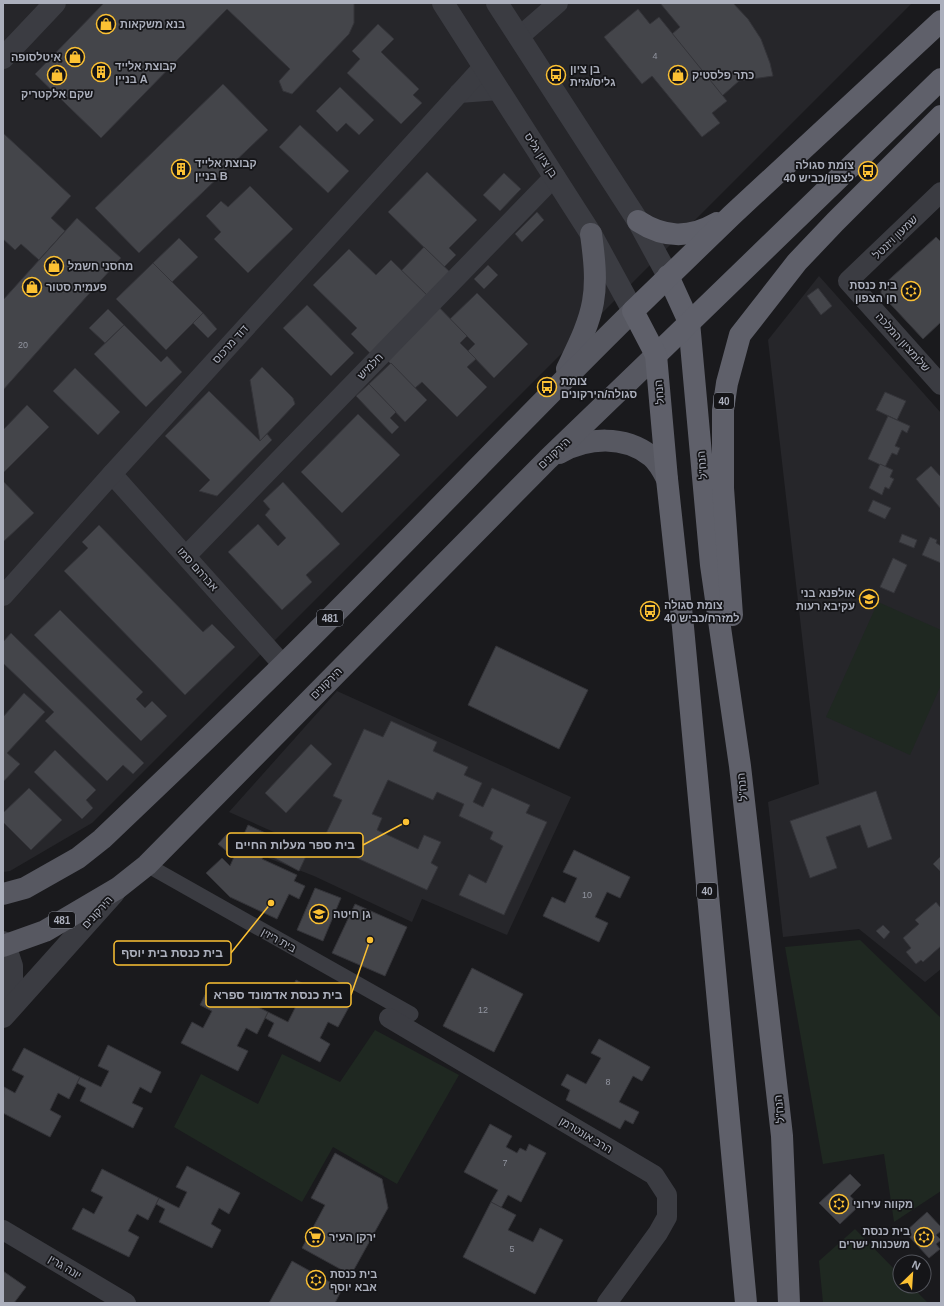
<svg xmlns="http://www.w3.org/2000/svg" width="944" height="1306" viewBox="0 0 944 1306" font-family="Arial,Heebo,sans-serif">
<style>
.built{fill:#26262a}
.green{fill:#1f2821}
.building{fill:#44454a;stroke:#343439}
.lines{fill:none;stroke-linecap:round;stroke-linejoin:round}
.pedestrian{stroke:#3b3c42;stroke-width:15}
.minor{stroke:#3b3c42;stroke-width:20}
.tertiary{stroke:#3b3c42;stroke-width:22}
.primary{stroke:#575861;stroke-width:22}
.trunk{stroke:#5f606a;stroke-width:22}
.labels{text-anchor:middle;stroke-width:3.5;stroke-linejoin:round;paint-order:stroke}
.number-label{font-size:9px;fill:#9295a0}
.shield{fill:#151518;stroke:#7f828c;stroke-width:1}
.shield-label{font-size:10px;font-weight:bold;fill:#acb0bd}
.poi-label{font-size:11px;font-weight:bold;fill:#acb0bd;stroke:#151518;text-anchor:start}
.street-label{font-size:11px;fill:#acb0bd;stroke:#151518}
.leader{fill:none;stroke:#fcc133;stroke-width:1.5}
.callout-dot{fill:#fcc133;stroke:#151518;stroke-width:1.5}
.callout{fill:#151518;stroke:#fcc133;stroke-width:1.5}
.callout-label{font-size:12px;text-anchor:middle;font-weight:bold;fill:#acb0bd}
</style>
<rect width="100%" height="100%" fill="#1a1a1d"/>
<!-- built -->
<g class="built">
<path d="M3,3H912L92,823L10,871L3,872Z"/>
<path d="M819,276L941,413V969L925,982L859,929L783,937L768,802L819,784L768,340Z"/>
<path d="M337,691L571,797L507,935L422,899L412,922L314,876L268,858L276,833L229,812Z"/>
</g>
<!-- green -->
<g class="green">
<path d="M878,602L941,630V685L910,755L826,717Z"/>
<path d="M860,940L941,1018V1191L894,1222L884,1154L823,1164L785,947Z"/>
<path d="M375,1030L459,1075L397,1184L333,1147L302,1202L174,1127L201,1074L258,1104L282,1054L340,1082Z"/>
<path d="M855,1229L900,1275V1286H911L927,1302L823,1303L819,1261Z"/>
</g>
<!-- building -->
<g class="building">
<path d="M104,3H353L354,4V23L349,34L292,94L283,91L279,81L290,69L227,9L101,138L35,74Z"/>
<path d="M660,3H733L748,19L761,39L770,63L773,76L739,81L722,96L672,34L680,27Z"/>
<path d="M638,9L650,24L659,17L727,101L712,113L720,123L702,137L652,76L642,84L604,37Z"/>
<path d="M378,24L394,39L381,52L419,89L413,95L422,103L401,124L347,73L360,59L352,51Z"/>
<path d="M223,84L268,130L139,253L95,208Z"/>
<path d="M340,87L374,120L359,135L346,123L337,132L316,111Z"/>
<path d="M300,125L349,171L328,193L279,147Z"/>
<path d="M3,133L71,196L51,218L65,231L39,260L21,244L15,250L3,239Z"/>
<path d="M427,172L477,220L449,248L456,255L444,267L388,212Z"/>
<path d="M504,173L521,189L500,211L483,195Z"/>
<path d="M250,186L293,229L248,273L214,239L221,232L206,216L221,201L228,207Z"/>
<path d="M537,212L544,220L522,242L515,234Z"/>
<path d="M77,218L121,258L3,390V300Z"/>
<path d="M936,237L941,242V322L923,339L881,294V287Z"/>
<path d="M179,238L198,257L172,282L153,263Z"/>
<path d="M424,247L453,275L430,298L401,271Z"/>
<path d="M349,249L376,275L391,260L430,298L372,355L351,334L357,328L313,285Z"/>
<path d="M153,263L203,313L166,350L116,299Z"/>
<path d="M488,265L498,275L484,289L474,279Z"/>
<path d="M818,288L832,306L821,315L807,296Z"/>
<path d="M477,293L528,344L494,378L468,351L475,344L450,319Z"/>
<path d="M430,298L467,336L460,343L476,359L467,367L487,387L457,417L422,382L415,388L377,350Z"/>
<path d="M307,305L354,353L331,376L283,328Z"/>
<path d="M108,309L124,325L105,343L89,328Z"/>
<path d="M203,313L217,329L208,338L193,323Z"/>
<path d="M124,325L161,362L167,356L182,372L146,407L94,354Z"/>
<path d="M391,363L427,400L405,422L369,384Z"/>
<path d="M262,367L293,398L295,404L260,441L250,380Z"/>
<path d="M75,368L120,412L98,435L53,391Z"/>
<path d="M369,384L396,412L390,418L399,427L392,434L356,396Z"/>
<path d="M209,391L260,441L267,434L272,440L217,496L199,491L210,480L165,436Z"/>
<path d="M885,392L906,401L897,420L876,410Z"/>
<path d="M27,405L49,427L3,473V430Z"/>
<path d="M358,414L400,455L342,513L301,472Z"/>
<path d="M888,416L910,426L907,433L902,430L895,446L900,448L897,455L892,453L885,467L868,459Z"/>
<path d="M880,464L893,470L890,477L894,479L889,489L885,487L882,495L869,488Z"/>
<path d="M931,466L941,477V509L916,479Z"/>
<path d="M3,481L34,513L3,542Z"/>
<path d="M283,482L340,544L306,575L312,582L282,610L228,552L258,524L278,546L286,538L265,515L270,509L263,501Z"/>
<path d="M873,500L891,508L885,519L868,511Z"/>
<path d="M99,525L203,632L212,624L235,647L185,695L64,571L88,548L82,542Z"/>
<path d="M902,534L917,540L914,548L899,542Z"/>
<path d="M930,537L937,540L936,543L941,546V563L922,555Z"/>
<path d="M893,558L907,565L894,593L880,587Z"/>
<path d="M60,610L143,692L136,699L145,708L152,701L167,716L141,741L34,635Z"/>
<path d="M11,633L144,763L133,774L123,765L107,781L45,721L54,712L3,663V642Z"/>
<path d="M496,646L588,690L559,749L468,705Z"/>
<path d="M24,693L45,712L7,753L20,764L3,782V717Z"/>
<path d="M391,721L437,742L433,751L468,767L464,775L482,783L473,802L483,807L492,788L530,805L526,813L547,822L504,915L459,895L469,874L486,883L503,846L490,839L493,832L459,816L464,804L437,792L433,800L388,780L372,814L382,818L377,830L418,849L424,835L441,842L431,863L438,867L427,890L322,842L342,800L333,796L364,729L383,737Z"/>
<path d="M311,744L332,764L286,813L265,793Z"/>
<path d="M55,750L96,790L86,800L93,808L82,819L34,772Z"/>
<path d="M29,788L62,820L31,850L3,822V813Z"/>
<path d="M876,791L892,839L868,848L860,825L826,837L837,868L810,878L790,821Z"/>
<path d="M248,825L272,836L262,859L297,875L294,881L305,886L299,899L289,894L277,919L230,897L206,873L222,858L230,866Z"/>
<path d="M227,834L237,842L229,853L218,844Z"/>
<path d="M278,840L307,854L299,871L271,856Z"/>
<path d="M574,850L630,877L620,898L607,892L595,917L608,923L599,942L543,916L552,897L565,903L577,878L563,872Z"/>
<path d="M940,857L941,859L940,871L933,864Z"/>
<path d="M315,888L341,898L323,941L297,930Z"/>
<path d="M936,902L940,907L941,906V946L923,962L921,960L916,964L906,952L911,948L903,938L919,924L915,920Z"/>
<path d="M355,904L407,927L385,976L332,953Z"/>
<path d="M883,925L890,932L884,939L876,931Z"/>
<path d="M472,968L523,994L494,1052L443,1026Z"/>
<path d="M296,980L349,1007L338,1027L328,1022L320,1038L330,1044L320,1062L268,1036L274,1023L265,1018L268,1012L288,1022L296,1006L286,1001Z"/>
<path d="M211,983L268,1012L257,1034L246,1028L237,1046L248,1051L238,1071L181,1043L192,1022L203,1028L212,1011L200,1005Z"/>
<path d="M599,1039L650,1067L642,1081L633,1076L619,1102L639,1112L633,1124L625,1120L620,1129L566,1100L570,1090L561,1085L567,1074L586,1084L601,1058L591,1053Z"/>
<path d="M108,1045L161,1072L151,1093L140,1087L132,1103L143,1108L133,1128L80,1101L86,1088L77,1083L80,1077L101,1087L109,1071L98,1066Z"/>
<path d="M24,1048L80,1077L69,1099L58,1093L50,1110L61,1116L50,1137L3,1113L4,1087L15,1093L24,1076L12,1070Z"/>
<path d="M490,1124L512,1136L506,1147L517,1153L520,1148L526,1151L529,1144L546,1153L521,1202L508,1195L501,1208L491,1202L498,1190L464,1172Z"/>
<path d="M335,1153L382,1179L388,1208L351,1275L302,1248L325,1205L311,1198Z"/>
<path d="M187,1166L240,1193L229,1214L219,1208L211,1224L221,1230L212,1248L159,1222L165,1209L156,1204L159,1198L179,1208L187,1192L176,1187Z"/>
<path d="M102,1169L159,1198L148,1220L137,1214L128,1231L139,1237L129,1257L72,1229L83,1208L94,1214L103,1197L91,1191Z"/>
<path d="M850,1174L861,1185L850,1196L860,1205L840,1224L819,1203Z"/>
<path d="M491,1202L516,1215L508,1230L533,1242L540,1228L563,1240L535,1294L463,1257Z"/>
<path d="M927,1212L941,1227V1231L936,1235L941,1240L936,1244L940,1249L929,1258L905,1232Z"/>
<path d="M292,1261L342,1289L335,1303H269Z"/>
<path d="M3,1271L26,1287L14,1303H3Z"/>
</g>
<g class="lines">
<!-- pedestrian -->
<path class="pedestrian" d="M147,865L411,1014"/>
<!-- minor -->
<g class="minor">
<path d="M519,37L558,3"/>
<path d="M459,93L499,90"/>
<path d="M941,192L848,281L941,385"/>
<path d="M112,474L283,665"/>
<path d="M186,556L555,176"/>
<path d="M3,596L112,474L484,66"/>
<path d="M389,1018L654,1175L667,1195V1217L658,1233L607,1303"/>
<path d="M3,1230L126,1303"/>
</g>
<!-- tertiary -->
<g class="tertiary">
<path d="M443,3L591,234L633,311"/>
<path d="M497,3L638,221L668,276"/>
<path d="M3,58L55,3"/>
<path d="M3,942L5,945L12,966V986L4,1012"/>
<path d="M3,1017L114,893"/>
</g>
<!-- primary -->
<g class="primary">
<path d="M567,369C577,348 589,325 593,302C597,280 594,256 591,234"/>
<path d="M559,453C588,437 624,435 651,456C658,462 663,471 667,479"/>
<path d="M3,894L25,888L78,858L102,839C163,781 224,723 284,664C402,548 515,427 633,311"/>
<path d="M3,946L45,931L118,888L147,865L548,459L656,355"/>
</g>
<!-- trunk -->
<g class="trunk">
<path d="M638,221C664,238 689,239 717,223"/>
<path d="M668,276L689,322L711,565L740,766L782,1136L789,1303"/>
<path d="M656,355L941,79"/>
<path d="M732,615L723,488V410L727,383L740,335L797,262L835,222L941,116"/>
<path d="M746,1303L683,627L667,479L656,355L633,311L732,215L941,21"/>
</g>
</g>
<!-- icons -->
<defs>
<g id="shop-ring" transform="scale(1)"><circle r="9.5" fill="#151518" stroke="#fcc133" stroke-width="1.5"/><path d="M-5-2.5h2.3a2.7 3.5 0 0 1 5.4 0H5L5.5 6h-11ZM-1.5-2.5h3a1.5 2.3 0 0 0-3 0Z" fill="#fcc133"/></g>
<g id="building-ring" transform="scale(1)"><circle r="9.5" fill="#151518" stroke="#fcc133" stroke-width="1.5"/><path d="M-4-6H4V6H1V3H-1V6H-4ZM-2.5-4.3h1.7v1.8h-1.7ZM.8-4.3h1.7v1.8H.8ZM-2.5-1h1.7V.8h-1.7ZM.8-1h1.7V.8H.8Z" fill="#fcc133"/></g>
<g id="bus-ring" transform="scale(1)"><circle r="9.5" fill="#151518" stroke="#fcc133" stroke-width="1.5"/><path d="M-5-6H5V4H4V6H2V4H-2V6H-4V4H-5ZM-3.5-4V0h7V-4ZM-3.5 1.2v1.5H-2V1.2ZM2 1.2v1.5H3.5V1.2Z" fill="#fcc133"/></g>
<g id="synagogue-ring" transform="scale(1)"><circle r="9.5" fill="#151518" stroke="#fcc133" stroke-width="1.5"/><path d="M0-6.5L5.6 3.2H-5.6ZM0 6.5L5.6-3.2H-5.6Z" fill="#fcc133"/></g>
<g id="school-ring" transform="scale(1)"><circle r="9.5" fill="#151518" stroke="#fcc133" stroke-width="1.5"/><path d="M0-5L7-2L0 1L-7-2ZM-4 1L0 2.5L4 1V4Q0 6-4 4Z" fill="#fcc133"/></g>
<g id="supermarket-ring" transform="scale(1)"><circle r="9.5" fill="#151518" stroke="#fcc133" stroke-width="1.5"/><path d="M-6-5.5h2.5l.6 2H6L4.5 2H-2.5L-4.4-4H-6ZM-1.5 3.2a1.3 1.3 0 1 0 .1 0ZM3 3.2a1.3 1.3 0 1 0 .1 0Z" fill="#fcc133"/></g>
</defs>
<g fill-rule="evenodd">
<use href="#shop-ring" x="106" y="24"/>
<use href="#shop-ring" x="75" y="57"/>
<use href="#building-ring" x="101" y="72"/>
<use href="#shop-ring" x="57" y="75"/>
<use href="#bus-ring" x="556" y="75"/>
<use href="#shop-ring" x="678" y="75"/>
<use href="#building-ring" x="181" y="169"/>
<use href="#bus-ring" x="868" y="171"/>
<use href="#shop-ring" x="54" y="266"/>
<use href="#shop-ring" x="32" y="287"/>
<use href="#synagogue-ring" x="911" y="291"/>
<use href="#bus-ring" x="547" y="387"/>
<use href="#school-ring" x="869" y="599"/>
<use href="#bus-ring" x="650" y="611"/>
<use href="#school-ring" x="319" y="914"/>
<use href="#synagogue-ring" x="839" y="1204"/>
<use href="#supermarket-ring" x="315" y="1237"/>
<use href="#synagogue-ring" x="924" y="1237"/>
<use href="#synagogue-ring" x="316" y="1280"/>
</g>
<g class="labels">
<!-- number labels -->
<g class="number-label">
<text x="655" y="59">4</text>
<text x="23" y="348">20</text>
<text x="587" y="898">10</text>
<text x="483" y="1013">12</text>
<text x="608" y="1085">8</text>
<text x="505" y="1166">7</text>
<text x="512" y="1252">5</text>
</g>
<!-- shield labels -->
<g class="shield">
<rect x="714" y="393" width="20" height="16" rx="3"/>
<rect x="317" y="610" width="26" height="16" rx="3"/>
<rect x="697" y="883" width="20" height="16" rx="3"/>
<rect x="49" y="912" width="26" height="16" rx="3"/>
</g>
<g class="shield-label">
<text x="724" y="405">40</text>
<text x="330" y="622">481</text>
<text x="707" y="895">40</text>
<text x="62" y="924">481</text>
</g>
<!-- poi labels -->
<g class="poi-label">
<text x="120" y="28">בנא משקאות</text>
<text x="61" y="61" text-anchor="end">איטלסופה</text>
<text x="115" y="70">קבוצת אלייד<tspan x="115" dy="13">בניין A</tspan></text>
<text x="570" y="73">בן ציון<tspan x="570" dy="13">גליס/גזית</tspan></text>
<text x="692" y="79">כתר פלסטיק</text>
<text x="57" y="98" text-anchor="middle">שקם אלקטריק</text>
<text x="195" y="167">קבוצת אלייד<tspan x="195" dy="13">בניין B</tspan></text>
<text x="854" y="169" text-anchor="end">צומת סגולה<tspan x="854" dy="13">לצפון/כביש 40</tspan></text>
<text x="68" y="270">מחסני חשמל</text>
<text x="897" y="289" text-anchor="end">בית כנסת<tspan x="897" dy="13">חן הצפון</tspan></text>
<text x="46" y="291">פעמית סטור</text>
<text x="561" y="385">צומת<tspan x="561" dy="13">סגולה/הירקונים</tspan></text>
<text x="855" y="597" text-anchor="end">אולפנא בני<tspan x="855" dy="13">עקיבא רעות</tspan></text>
<text x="664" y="609">צומת סגולה<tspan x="664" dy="13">למזרח/כביש 40</tspan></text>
<text x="333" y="918">גן חיטה</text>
<text x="853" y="1208">מקווה עירוני</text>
<text x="910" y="1235" text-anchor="end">בית כנסת<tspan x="910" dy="13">משכנות ישרים</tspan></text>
<text x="329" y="1241">ירקן העיר</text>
<text x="330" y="1278">בית כנסת<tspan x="330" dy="13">אבא יוסף</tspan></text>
</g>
<!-- street labels -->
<g class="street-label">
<text transform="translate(541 155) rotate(57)" y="4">בן ציון גליס</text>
<text transform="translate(895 237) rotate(-44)" y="4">שמעון ויזנטל</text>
<text transform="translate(903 342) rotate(48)" y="4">שלומציון המלכה</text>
<text transform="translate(230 344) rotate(-48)" y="4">דוד מרכוס</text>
<text transform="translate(370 366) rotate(-46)" y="4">חלמיש</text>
<text transform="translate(659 392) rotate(-95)" y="4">הנחל</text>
<text transform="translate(554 453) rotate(-44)" y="4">הירקונים</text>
<text transform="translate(702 465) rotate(-95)" y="4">הנח"ל</text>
<text transform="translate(198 569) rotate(48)" y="4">אברהם סמו</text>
<text transform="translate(326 683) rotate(-45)" y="4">הירקונים</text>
<text transform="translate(742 787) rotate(-96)" y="4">הנח"ל</text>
<text transform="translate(97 912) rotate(-48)" y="4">הירקונים</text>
<text transform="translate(279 940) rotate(29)" y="4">בית ריזין</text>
<text transform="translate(779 1109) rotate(-96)" y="4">הנח"ל</text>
<text transform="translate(586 1135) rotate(31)" y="4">הרב אונטרמן</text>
<text transform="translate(65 1267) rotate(31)" y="4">יונה גרין</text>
</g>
</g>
<!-- callouts -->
<path class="leader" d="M406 822L363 845M271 903L231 953M370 940L351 995"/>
<g class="callout-dot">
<circle cx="406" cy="822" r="4"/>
<circle cx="271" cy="903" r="4"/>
<circle cx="370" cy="940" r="4"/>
</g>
<g class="callout">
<rect x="227" y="833" width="136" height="24" rx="4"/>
<rect x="114" y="941" width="117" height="24" rx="4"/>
<rect x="206" y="983" width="145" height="24" rx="4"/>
</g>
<g class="callout-label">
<text x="295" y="849">בית ספר מעלות החיים</text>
<text x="172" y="957">בית כנסת בית יוסף</text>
<text x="278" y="999">בית כנסת אדמונד ספרא</text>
</g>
<!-- border -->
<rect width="944" height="1306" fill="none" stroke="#acb0bd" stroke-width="8"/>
<!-- north arrow -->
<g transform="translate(912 1274) rotate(25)"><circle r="19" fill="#151518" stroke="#51535a"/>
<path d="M0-3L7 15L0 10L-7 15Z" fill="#fcc133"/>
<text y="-6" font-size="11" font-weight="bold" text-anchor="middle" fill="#acb0bd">N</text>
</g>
</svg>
